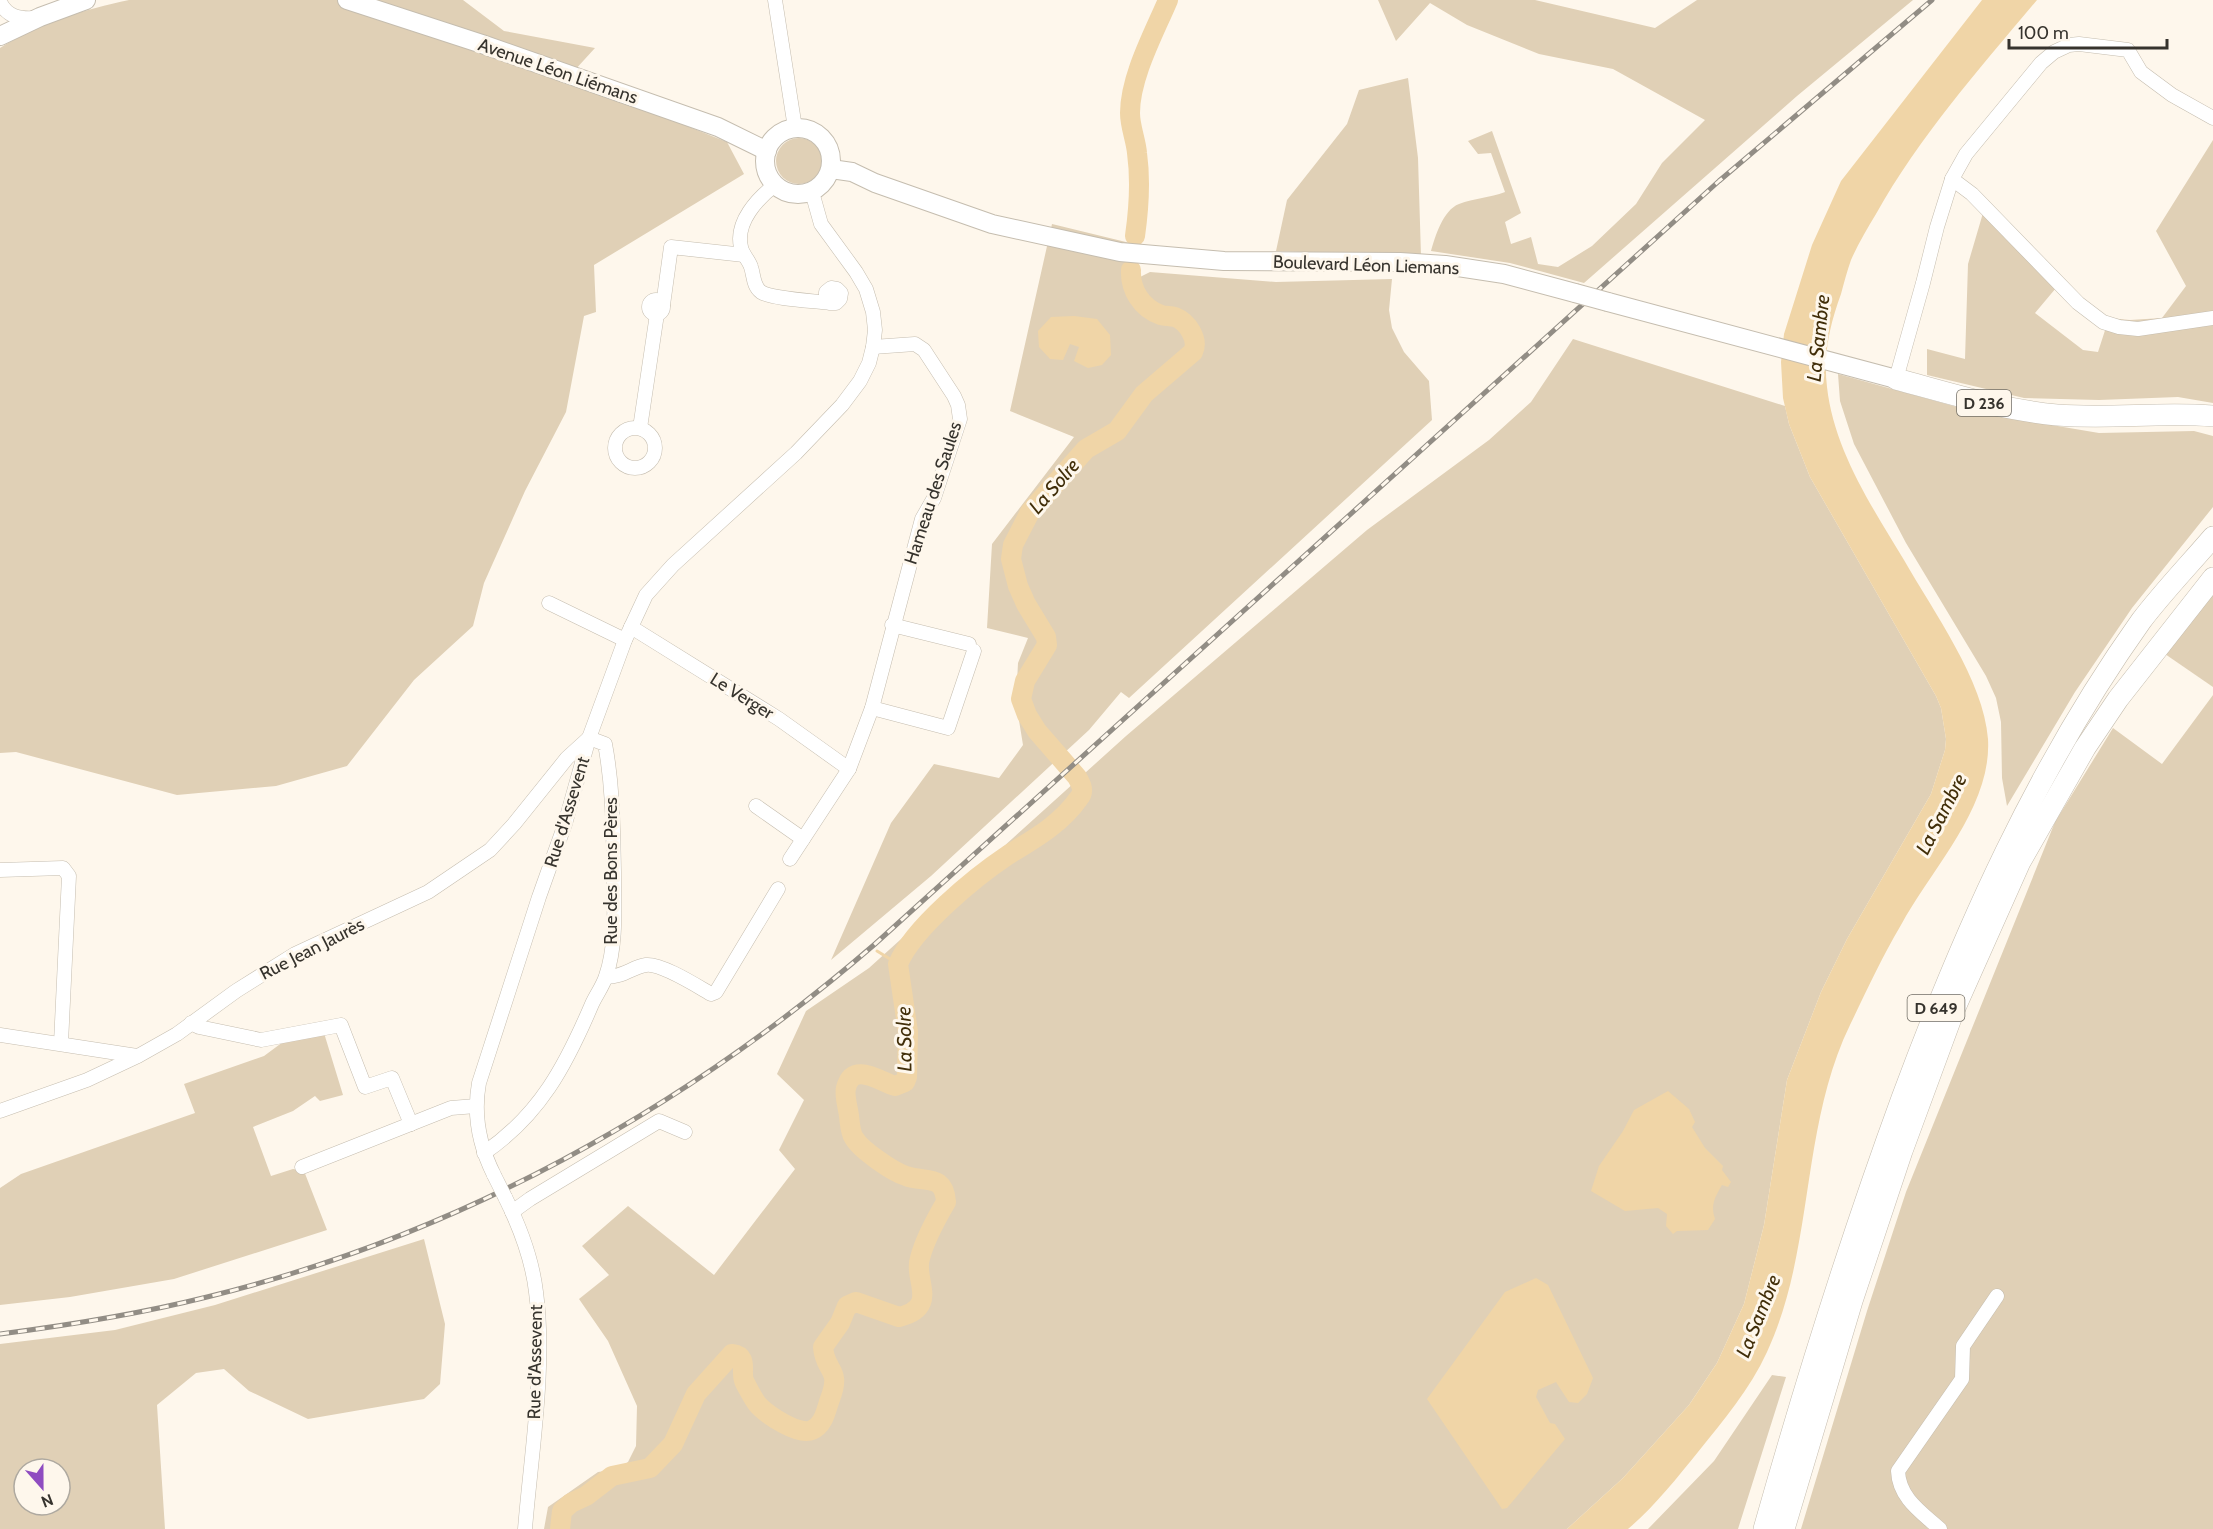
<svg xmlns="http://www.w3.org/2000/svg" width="2213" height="1529" viewBox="0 0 2213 1529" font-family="Cabin,sans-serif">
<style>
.green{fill:#e0d0b6;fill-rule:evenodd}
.water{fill:#f0d5a7}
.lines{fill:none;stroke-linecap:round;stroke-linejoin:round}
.stream{stroke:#f0d5a7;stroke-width:3}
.river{stroke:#f0d5a7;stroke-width:20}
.minor-casing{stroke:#c5bdaf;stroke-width:15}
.major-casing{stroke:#c5bdaf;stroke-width:20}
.highway-casing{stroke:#c5bdaf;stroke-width:22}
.minor{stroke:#fff;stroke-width:14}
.major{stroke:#fff;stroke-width:18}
.highway{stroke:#fff;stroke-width:21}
.rail-casing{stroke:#928d85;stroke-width:5}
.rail{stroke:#fef7ec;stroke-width:3;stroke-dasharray:9;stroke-linecap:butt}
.minor-bridge-casing{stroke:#c5bdaf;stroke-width:15;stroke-linecap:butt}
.major-bridge-casing{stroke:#c5bdaf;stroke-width:20;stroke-linecap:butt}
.minor-bridge{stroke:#fff;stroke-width:14}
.major-bridge{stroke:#fff;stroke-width:18}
.labels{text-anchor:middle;stroke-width:6;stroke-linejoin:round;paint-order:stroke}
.shield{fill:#fef7ec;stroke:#726e66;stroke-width:1.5}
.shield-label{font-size:16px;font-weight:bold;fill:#36332d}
.street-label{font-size:18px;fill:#36332d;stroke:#fef7ec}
.water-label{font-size:20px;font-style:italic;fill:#412e09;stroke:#fef7ec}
</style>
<rect width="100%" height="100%" fill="#fef7ec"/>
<!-- green -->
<g class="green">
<path d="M129,0H463L504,31L595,48L563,83L644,109L727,142L744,174L594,265L596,312L584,316L566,412L525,491L484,583L473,626L414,680L347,766L276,786L177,795L16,752L0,753V48C38,24 85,9 129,0Z"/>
<path d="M1378,0H1535L1655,28L1697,0H1913L1797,96L1584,283L1510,263L1431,251C1435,237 1443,210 1459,204C1474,198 1490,198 1505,192L1491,153L1478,154L1468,141L1492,131L1521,213L1505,222L1511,244L1531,237L1538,264L1558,267L1592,246L1636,204L1662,163L1705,120L1613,69L1539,54L1467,25L1430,3L1396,41Z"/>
<path d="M1408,78L1418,158L1421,256L1276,251L1287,200L1347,124L1359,90Z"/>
<circle cx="799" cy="161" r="23"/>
<path d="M2213,140V403L2178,397L2099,400L2024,398L1927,375V349L1965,359L1968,264L1983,213L2056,288L2035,313L2083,350L2098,352L2109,318L2130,320L2162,318L2186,286L2156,231Z"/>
<path d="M1052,224L1130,243L1126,284L1150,272L1276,282L1392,279L1389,310L1392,328L1404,352L1429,381L1432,420L1129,698L1121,692L1089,730L931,876L831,960L891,823L934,764L999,778L1023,745L1016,702L1018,663L1028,638L987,628L992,544L1074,437L1010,411Z"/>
<path d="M1573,339L1785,406L1789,424L1810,477L1936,696L1941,708L1946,739L1945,750L1931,794L1847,939L1821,992L1787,1080L1764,1225L1744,1304L1717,1363L1689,1405L1623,1478L1567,1529H544L548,1507L598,1472L618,1469L628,1462L636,1446L637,1406L608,1341L579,1299L609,1275L582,1246L628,1206L714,1275L795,1169L779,1150L804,1100L777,1074L806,1011L869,968L1126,736L1367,530L1489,440L1531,402Z"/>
<path d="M1838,374L1975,412L2099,433L2194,431L2213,436V507L2132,608L2075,692L2007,806L2002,778L2001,722L1996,698L1986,676L1906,543L1854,444L1840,401Z"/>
<path d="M2213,594V687L2165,654Z"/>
<path d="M2213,695V1529H1801L1867,1311L1906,1192L2055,822L2113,728L2162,764Z"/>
<path d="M324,1033L343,1095L320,1101L315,1096L293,1111L253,1127L271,1176L293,1169L304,1171L327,1230L174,1279L70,1297L0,1305V1188L21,1174L195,1113L184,1084L264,1056L287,1039Z"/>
<path d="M424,1239L445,1324L440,1384L424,1399L308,1419L249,1391L224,1369L196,1373L157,1405L165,1529H0V1344L115,1330L215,1305ZM24,1469H60V1505H24Z"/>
<path d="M1772,1375L1786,1377L1738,1529H1648L1714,1461Z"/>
</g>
<!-- water -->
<g class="water">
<path d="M1982,0H2037C1980,68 1920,136 1876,214C1867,229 1858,244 1851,260C1847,271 1844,283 1841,294C1830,324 1823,354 1827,387C1834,450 1872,507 1904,560C1933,611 1984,681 1988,739C1992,807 1932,868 1901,925C1882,957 1866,992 1850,1025C1800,1128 1815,1248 1767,1352C1750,1389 1723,1421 1698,1452C1676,1479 1655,1506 1628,1529H1567L1623,1478L1689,1405L1717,1363L1744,1304L1764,1225L1787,1080L1821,992L1847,939L1931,794L1945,750L1946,739L1941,708L1936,696L1810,477L1789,424L1783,398L1781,362L1784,334L1812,245L1841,181Z"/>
<path d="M1074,316L1097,319L1110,335L1111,355L1102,365L1088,368L1074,361L1079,347L1070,344L1063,360L1050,359L1039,347L1038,331L1051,317Z"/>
<path d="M1668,1091L1689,1109L1695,1122L1692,1127L1705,1148L1723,1166L1722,1170L1731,1182L1728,1187L1722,1185C1715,1197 1710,1205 1715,1219L1708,1230L1677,1231L1673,1234L1666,1226L1667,1214L1658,1208L1625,1211L1591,1191L1599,1166L1623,1131L1634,1110Z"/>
<path d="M1536,1278L1548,1285L1593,1378L1587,1394L1578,1403L1569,1402L1556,1382L1538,1390L1536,1397L1550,1423L1555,1424L1565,1439L1507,1508L1502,1509L1427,1399L1505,1292Z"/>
</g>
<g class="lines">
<!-- stream -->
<path class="stream" d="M877,951L898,964"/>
<!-- river -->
<g class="river">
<path d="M1135,236C1139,208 1141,182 1137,153C1136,140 1130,127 1130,113C1130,77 1154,33 1168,0"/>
<path d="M560,1529L562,1511L571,1503L586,1496L612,1476L650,1468L673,1444L696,1394L732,1354C750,1356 739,1373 745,1383C749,1390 754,1401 759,1406C769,1416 799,1436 812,1430C824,1425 826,1410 830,1399C842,1368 825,1373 823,1347L840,1323L847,1306L856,1302L899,1317C940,1307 913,1280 920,1258C925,1239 936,1219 946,1202C944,1173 925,1183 906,1176C893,1172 861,1150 854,1138C850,1132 850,1123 849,1116C848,1107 844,1096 846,1088C853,1061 879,1081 895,1086L905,1082L907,1077L908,1032L898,964C913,928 975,877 1008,855C1034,839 1061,824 1079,798C1085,791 1081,784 1077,777L1037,731L1027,715L1021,699L1025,681L1047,645L1046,637L1026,604L1018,586L1011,559L1013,545L1030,512L1086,449L1117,431L1144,394L1193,352C1199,340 1188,322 1175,317C1170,316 1165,316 1161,315C1141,308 1130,289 1131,270"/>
</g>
<!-- minor casing -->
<g class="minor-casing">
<g id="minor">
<path d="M775,0L795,128"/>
<path d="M0,2C7,17 20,19 35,18"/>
<path d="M1952,179L1972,194L2078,303L2103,322L2119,327L2138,329L2213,318"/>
<path d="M775,185C758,198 735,222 741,247C742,254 749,260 751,267C754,276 753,286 761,292C771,299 816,301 830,303H836L840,299L841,293L837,289L831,288L826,292V298L830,303"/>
<circle cx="656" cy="307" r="7"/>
<path d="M663,305L671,247L744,255"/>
<path d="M1896,379L1923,283L1937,227L1952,179L1966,154L2041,63L2054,52L2069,45L2079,44L2128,50L2141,72L2172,95L2213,118"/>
<circle cx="635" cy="448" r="20"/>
<path d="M640,428L657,314"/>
<path d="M549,603L625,640"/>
<path d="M892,625L969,644"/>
<path d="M631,627L779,719L849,769L872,708L922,519L934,498L960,419L958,405L954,396L924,350L915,344L873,347"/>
<path d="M872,708L948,728L974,651"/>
<path d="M756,806L803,839"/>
<path d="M790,859L849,769"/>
<path d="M0,870L63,868L69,876L61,1043"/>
<path d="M606,977C624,977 632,967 646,965C661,963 697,986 711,994L716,992L778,889"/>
<path d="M191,1023L199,1027L261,1040L341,1025L365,1087L392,1078L411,1124"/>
<path d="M0,1035L137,1056"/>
<path d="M0,1111L87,1080L138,1056L177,1034L236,991L295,954L428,892L490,850L514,824L567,758L589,738L605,744C613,786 613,829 614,872C614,905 617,944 606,976C603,986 596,995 592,1004C566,1065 540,1115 484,1153"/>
<path d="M302,1167L451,1108L476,1106"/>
<path d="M494,1175C479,1145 473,1116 479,1083L539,897L565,824L589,738L625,640L646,595L673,565L796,453L842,405L860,381L869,363L873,347L875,330L873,312L866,289L856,272L821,224L812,192"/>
<path d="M505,1197C520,1227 532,1258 536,1292C546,1366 531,1454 525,1529"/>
<path d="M512,1212L530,1199L659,1121L685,1132"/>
<path d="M1940,1529C1921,1512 1899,1498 1898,1471L1962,1379L1963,1346L1997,1296"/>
</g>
</g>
<!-- major casing -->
<g class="major-casing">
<g id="major">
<path d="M347,0L482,44L718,127L767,151"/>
<path d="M0,36L40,17L86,0"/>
<circle cx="798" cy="161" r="33"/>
<path d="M831,169L852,172L875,183L992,224L1120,252L1224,261L1400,262L1445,265L1504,274L1575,293"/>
<path d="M1608,302L1896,379"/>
</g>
</g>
<!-- highway casing -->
<g class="highway-casing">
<g id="highway">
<path d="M1896,379C1949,393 2002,410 2057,415C2109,419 2161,412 2213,416"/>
<path d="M1764,1529C1805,1384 1850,1240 1902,1098C1964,931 2037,767 2141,621C2163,592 2189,565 2213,537"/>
<path d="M1784,1529L1852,1301L1902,1151L1954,1010L2020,862L2085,748L2118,699L2213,578"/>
</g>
</g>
<!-- minor -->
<use href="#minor" class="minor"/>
<!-- major -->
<use href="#major" class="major"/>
<!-- highway -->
<use href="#highway" class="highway"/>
<!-- rail casing -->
<g class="rail-casing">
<path id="rail" d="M0,1334C70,1325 139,1314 207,1297C456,1236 682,1111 875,944L1719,181L1932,0"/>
</g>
<!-- rail -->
<use href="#rail" class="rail"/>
<!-- minor-bridge casing -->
<g class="minor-bridge-casing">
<path id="minor-bridge" d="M494,1175L505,1197"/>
</g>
<!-- major-bridge casing -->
<g class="major-bridge-casing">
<path id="major-bridge" d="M1575,293L1608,302"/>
</g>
<!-- minor-bridge -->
<use href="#minor-bridge" class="minor-bridge"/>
<!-- major-bridge -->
<use href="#major-bridge" class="major-bridge"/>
</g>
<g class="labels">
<!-- shield labels -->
<g class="shield">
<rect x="1957" y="390" width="54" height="26" rx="4.5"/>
<rect x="1907.5" y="995" width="57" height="26" rx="4.5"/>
</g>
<g class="shield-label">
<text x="1984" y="409">D 236</text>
<text x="1936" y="1014">D 649</text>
</g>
<!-- street labels -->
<g class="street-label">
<text transform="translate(558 71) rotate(19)" y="6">Avenue Léon Liémans</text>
<text transform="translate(1366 265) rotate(2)" y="6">Boulevard Léon Liemans</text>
<text transform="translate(933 493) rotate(-72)" y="6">Hameau des Saules</text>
<text transform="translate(742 696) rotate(32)" y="6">Le Verger</text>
<text transform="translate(567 812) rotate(-73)" y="6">Rue d'Assevent</text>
<text transform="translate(611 871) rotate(-90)" y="6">Rue des Bons Pères</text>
<text transform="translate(312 949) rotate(-27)" y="6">Rue Jean Jaurès</text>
<text transform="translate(535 1362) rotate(-89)" y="6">Rue d'Assevent</text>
</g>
<!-- water labels -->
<g class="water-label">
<text transform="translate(1818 338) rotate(-84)" y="7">La Sambre</text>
<text transform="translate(1054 486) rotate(-49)" y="7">La Solre</text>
<text transform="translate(1941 814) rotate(-63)" y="7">La Sambre</text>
<text transform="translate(904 1039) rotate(-91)" y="7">La Solre</text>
<text transform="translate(1758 1316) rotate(-68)" y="7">La Sambre</text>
</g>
</g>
<!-- north arrow -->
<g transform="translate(42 1487) rotate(159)"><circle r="28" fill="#fef7ec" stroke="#aea9a0" stroke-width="1.5"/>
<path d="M0-4.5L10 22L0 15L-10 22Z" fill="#8f4cc0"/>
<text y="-9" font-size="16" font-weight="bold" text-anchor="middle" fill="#36332d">N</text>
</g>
<!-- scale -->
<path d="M2009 39v9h158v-9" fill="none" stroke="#36332d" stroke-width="3"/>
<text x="2018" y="39" font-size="18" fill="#36332d" stroke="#fef7ec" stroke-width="4.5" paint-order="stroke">100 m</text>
</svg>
